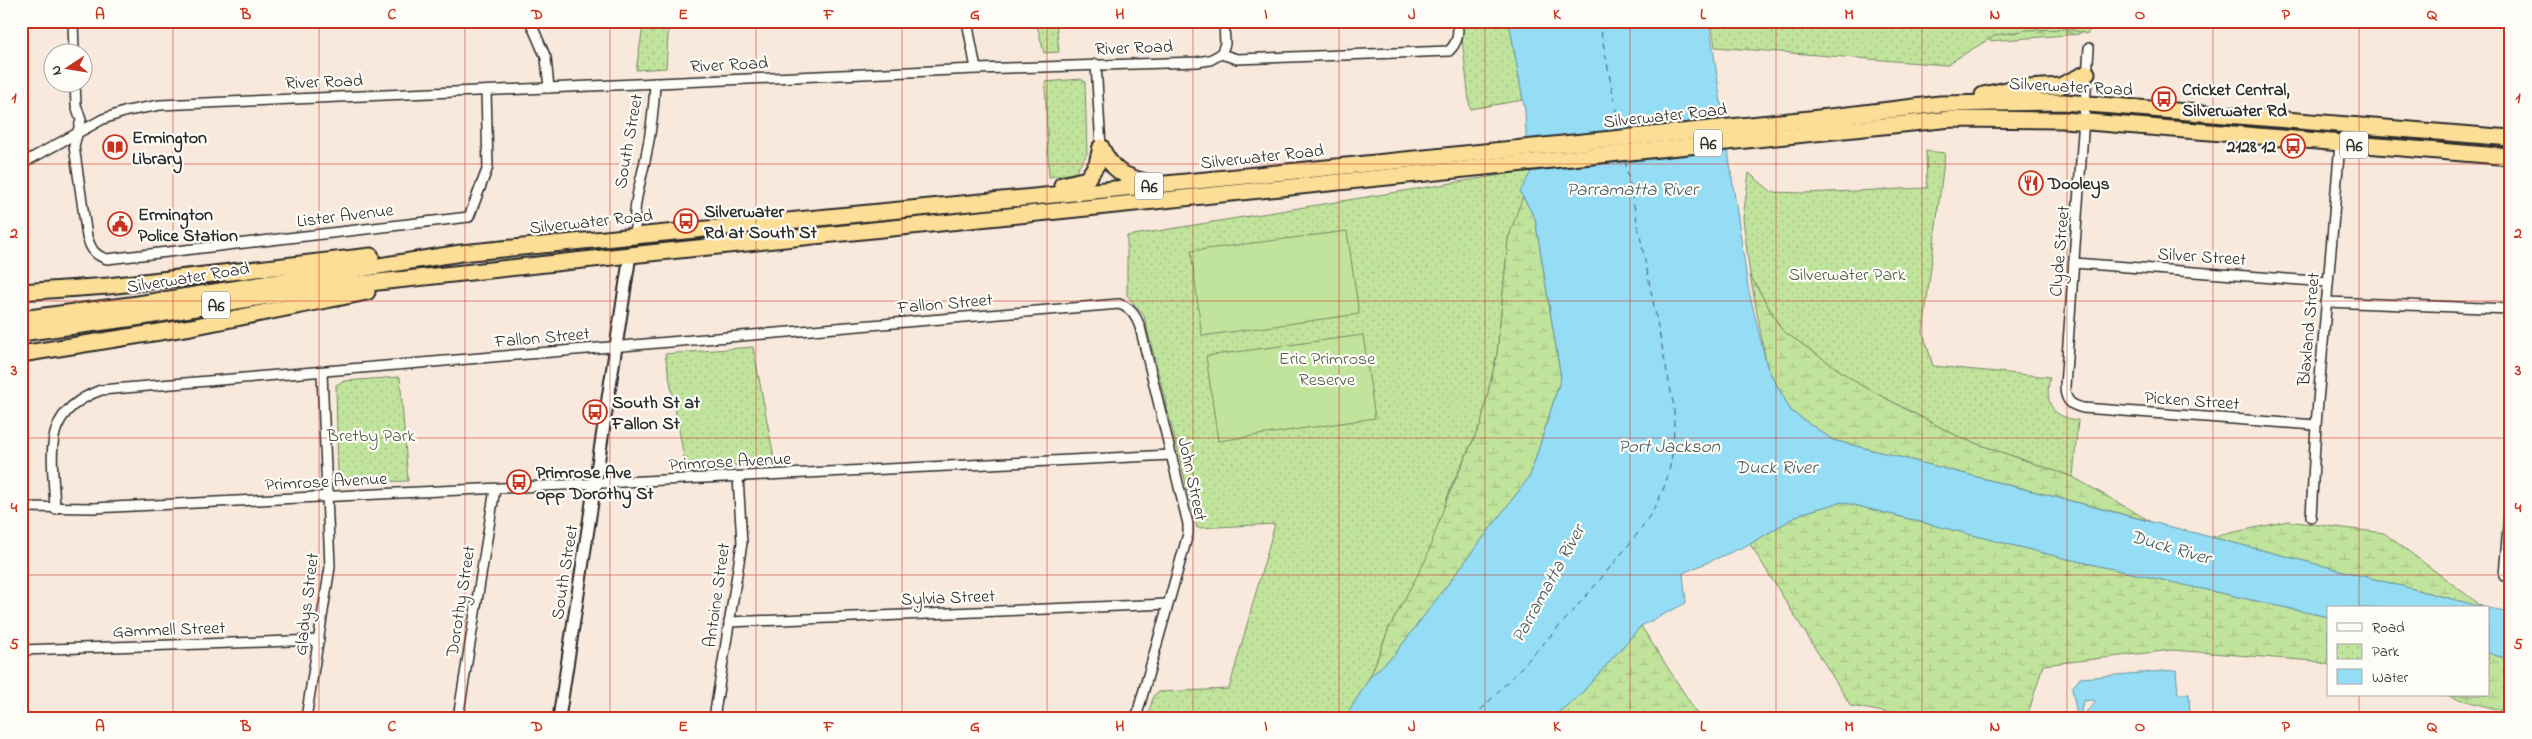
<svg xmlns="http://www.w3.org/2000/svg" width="2532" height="739" viewBox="0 0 2532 739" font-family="'Indie Flower',sans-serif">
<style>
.forest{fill:url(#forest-firs);stroke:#768864}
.wetland{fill:url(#wetland-marsh);stroke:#768864}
.park{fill:url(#park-dots);stroke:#768864}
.pitch{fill:#c1e49d;stroke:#768864}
.water{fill:#94ddf5;stroke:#6a96a4}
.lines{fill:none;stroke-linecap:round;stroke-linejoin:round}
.ferry{stroke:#45585e;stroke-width:1;stroke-dasharray:6 5;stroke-linecap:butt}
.minor-casing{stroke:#2b2b2b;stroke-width:12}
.tertiary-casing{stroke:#2b2b2b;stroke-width:15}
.trunk-casing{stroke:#2b2b2b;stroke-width:19}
.minor{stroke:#fdfcf7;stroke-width:9}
.tertiary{stroke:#fdfcf7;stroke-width:11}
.trunk{stroke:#fcde96;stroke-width:15}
.grid{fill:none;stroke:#c8321e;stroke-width:1;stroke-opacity:0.55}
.labels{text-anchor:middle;stroke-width:4.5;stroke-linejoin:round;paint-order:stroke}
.shield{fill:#fdfcf7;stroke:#6a6a68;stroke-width:1}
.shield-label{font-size:16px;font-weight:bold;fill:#2b2b2b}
.street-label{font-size:18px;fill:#2b2b2b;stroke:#fdfcf7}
.poi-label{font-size:18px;font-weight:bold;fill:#2b2b2b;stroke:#fdfcf7;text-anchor:start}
.park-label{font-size:18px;fill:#505948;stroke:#fdfcf7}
.water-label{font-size:19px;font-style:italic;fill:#45585e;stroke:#fdfcf7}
.neatline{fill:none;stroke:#c8321e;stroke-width:2}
.grid-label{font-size:16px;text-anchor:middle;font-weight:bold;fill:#c8321e}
</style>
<defs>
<pattern id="forest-firs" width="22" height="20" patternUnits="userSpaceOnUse" patternTransform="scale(1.25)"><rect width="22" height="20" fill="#c1e49d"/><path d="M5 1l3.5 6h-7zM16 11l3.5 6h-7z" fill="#a6c487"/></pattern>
<pattern id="wetland-marsh" width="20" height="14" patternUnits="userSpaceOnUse" patternTransform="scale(1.25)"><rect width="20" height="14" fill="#c1e49d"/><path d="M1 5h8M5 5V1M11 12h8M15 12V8" fill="none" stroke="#a6c487"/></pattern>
<pattern id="park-dots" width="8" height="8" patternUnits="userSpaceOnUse" patternTransform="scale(1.25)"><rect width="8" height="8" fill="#c1e49d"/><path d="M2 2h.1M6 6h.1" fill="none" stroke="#a6c487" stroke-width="1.8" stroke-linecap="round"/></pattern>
</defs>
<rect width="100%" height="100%" fill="#f8e9dc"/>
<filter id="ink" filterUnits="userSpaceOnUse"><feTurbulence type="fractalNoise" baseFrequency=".02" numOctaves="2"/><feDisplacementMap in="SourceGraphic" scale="10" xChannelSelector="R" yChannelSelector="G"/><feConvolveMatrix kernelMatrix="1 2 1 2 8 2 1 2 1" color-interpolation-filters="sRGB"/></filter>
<g filter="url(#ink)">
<!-- forest -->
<path class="forest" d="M2002,21H2095L2079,34L1990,41L1988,24Z"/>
<!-- wetland -->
<g class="wetland">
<path d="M1520,192L1535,218L1561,378L1530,476L1395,654L1370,677L1389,628L1481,423L1497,353L1508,239Z"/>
<path d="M1750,275L1782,330L1859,384L1961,438L2073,477L2150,521L1833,440L1791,411L1767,367Z"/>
<path d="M1842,502L2059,557L2328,617V665L2314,661L2172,650L2043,665L2029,711L2013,718H1917L1851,706L1750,544L1802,513Z"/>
<path d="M2288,521L2384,533L2483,607L2211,537Z"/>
<path d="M1641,626L1700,718H1551L1579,696Z"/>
<path d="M2488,653L2511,660V713L2444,695H2488Z"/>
</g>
<!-- park -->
<g class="park">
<path d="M644,21H669L666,68L636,70Z"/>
<path d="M1036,21H1056L1059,52L1044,53Z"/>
<path d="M1460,21H1509L1523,100L1470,109Z"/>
<path d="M1711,21H2097L2087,34L2069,29L2028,30L1996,35L1946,65L1715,47Z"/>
<path d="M1081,79L1085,82L1087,154L1075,173L1049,177L1045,82Z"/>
<path d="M1926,151L1945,153L1923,332L1933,366L2050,377C2045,402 2050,417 2078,420L2073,477L1961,438L1859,384L1782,330L1750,275L1743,218L1749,173L1772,192L1804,193L1927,188Z"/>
<path d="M1532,170L1508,239L1497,353L1481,423L1451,487L1426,559L1389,628L1370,677L1345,718H1147L1154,695L1158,692L1229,689L1275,524L1197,528L1144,316L1127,295V236Z"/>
<path d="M753,347L775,463L686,468L665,354Z"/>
<path d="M400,377L408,481L342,483L338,477L336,385L344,381Z"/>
</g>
<!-- pitch -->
<g class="pitch">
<path d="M1347,231L1359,314L1202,336L1191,251Z"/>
<path d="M1363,335L1375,418L1218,441L1206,356Z"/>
</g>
<!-- water -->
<g class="water">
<path d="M1509,21H1709L1748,287L1767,367L1791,411L1833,440L2487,608H2328V617L2059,557L1842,502L1802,513L1750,544L1683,573L1686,603L1641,626L1579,696L1551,718H1345L1370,677L1395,654L1530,476L1561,378L1535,218L1520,192L1532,170L1527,155L1525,111Z"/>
<path d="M2488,608L2511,614V660L2488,653Z"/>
<path d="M2176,670L2178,694H2189L2190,718H2086L2085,713L2095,703L2094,700L2083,701L2080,717L2077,716L2072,688L2080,678Z"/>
</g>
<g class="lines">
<!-- ferry -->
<g class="ferry">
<path d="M1599,21L1620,131"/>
<path d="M1473,718C1521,668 1568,619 1612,565C1634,539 1659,509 1668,475C1674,453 1674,430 1674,407L1625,160"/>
</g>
<!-- minor casing -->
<g class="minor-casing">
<g id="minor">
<path d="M73,21L74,52"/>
<path d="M530,21L546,58L549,88"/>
<path d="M967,21L976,69"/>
<path d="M2089,48L2065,386C2065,400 2070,405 2083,408L2316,425"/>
<path d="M1221,54L1225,44L1224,21"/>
<path d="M1096,64L1101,147"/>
<path d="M75,82L76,105L81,120L74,146L87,237C91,249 94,255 107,259L469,217L488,167L486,91"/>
<path d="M21,164L103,119L127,111L160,105L976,69L1197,62L1210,60L1221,54L1237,59L1449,51C1458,42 1459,34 1457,21"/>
<path d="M636,235C631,208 641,182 646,156C651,132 654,108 655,83"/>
<path d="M2074,263L2328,282"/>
<path d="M2326,302L2511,309"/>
<path d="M21,507L93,508L1171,455"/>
<path d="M55,509C53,454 39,413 101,390L1119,304C1131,308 1136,316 1140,327L1188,524V534L1136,718"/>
<path d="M2311,517L2316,425L2340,144"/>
<path d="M2504,576L2511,489"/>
<path d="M729,622L1168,604"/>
<path d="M21,650L319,640"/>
<path d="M306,718L330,567L322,373"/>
<path d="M458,718L495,489"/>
<path d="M714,718L742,543L738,477"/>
</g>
</g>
<!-- tertiary casing -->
<g class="tertiary-casing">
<path id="tertiary" d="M559,718L630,255"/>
</g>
<!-- trunk casing -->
<g class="trunk-casing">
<g id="trunk">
<path d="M1983,95L2011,89L2060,86L2087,73"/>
<path d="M1101,147C1113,172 1123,176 1149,183"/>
<path d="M1062,185L1087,179L1097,164L1101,147"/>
<path d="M21,292L108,286L371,256"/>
<path d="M21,319L138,304L461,253L1257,175L1839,116L1940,104L2063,102L2511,138"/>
<path d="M21,333L142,317L304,290L630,255L1951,119L2064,120L2511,157"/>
<path d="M21,354L191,327L367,292"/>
</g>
</g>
<!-- minor -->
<use href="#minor" class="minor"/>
<!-- tertiary -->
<use href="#tertiary" class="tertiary"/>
<!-- trunk -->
<use href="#trunk" class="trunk"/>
</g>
</g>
<!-- grid -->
<path class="grid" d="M173,21V718M319,21V718M465,21V718M610,21V718M756,21V718M902,21V718M1047,21V718M1193,21V718M1339,21V718M1485,21V718M1630,21V718M1776,21V718M1922,21V718M2067,21V718M2213,21V718M2359,21V608M21,164H2511M21,301H2511M21,438H2511M21,575H2511M2359,695V718"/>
<!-- icons -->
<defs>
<g id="bus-ring" transform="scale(1.25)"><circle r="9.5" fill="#fdfcf7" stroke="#c8321e" stroke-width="1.5"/><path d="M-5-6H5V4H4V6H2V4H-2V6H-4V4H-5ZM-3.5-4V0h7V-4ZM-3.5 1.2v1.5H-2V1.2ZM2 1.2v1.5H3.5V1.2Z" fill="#c8321e"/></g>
<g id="library-ring" transform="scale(1.25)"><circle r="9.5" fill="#fdfcf7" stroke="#c8321e" stroke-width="1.5"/><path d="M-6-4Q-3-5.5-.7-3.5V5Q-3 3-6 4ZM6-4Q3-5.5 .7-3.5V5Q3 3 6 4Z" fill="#c8321e"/></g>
<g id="restaurant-ring" transform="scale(1.25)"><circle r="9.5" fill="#fdfcf7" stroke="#c8321e" stroke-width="1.5"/><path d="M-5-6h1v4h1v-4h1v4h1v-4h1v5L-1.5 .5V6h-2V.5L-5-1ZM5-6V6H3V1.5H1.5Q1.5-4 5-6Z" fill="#c8321e"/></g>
<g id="civic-ring" transform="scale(1.25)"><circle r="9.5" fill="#fdfcf7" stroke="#c8321e" stroke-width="1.5"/><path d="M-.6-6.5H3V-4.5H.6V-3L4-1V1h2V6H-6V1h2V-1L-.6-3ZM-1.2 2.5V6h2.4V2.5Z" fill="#c8321e"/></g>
</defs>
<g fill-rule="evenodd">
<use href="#bus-ring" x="2164" y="99"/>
<use href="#bus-ring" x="2293" y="146"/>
<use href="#library-ring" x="115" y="147"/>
<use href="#restaurant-ring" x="2031" y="183"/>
<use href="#bus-ring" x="686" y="221"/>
<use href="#civic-ring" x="120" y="224"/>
<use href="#bus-ring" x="595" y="412"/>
<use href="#bus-ring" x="519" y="482"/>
</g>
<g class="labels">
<!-- shield labels -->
<g class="shield">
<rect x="1694" y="129.5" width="28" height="27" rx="4"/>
<rect x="2340" y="131.5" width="28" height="27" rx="4"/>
<rect x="1135" y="172.5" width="28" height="27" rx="4"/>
<rect x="202" y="291.5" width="28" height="27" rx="4"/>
</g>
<g class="shield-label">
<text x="1708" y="149">A6</text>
<text x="2354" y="151">A6</text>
<text x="1149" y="192">A6</text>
<text x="216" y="311">A6</text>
</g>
<!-- street labels -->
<g class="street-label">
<text transform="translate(1134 47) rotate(-2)" y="6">River Road</text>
<text transform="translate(729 64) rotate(-3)" y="6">River Road</text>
<text transform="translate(324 81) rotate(-2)" y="6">River Road</text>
<text transform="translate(2071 86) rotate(3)" y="6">Silverwater Road</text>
<text transform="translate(1665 115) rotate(-6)" y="6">Silverwater Road</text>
<text transform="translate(628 141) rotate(-80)" y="6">South Street</text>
<text transform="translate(1262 156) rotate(-6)" y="6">Silverwater Road</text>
<text transform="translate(345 215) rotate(-7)" y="6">Lister Avenue</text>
<text transform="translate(591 221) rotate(-6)" y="6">Silverwater Road</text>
<text transform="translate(2059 251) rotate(-85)" y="6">Clyde Street</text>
<text transform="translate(2202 256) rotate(4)" y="6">Silver Street</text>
<text transform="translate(188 277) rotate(-9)" y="6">Silverwater Road</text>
<text transform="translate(945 303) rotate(-5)" y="6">Fallon Street</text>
<text transform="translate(2308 329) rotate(-85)" y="6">Blaxland Street</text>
<text transform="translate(542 337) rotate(-5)" y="6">Fallon Street</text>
<text transform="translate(2192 400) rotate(4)" y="6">Picken Street</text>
<text transform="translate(730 461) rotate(-3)" y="6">Primrose Avenue</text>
<text transform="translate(1193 479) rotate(78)" y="6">John Street</text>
<text transform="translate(326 481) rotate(-3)" y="6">Primrose Avenue</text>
<text transform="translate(564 572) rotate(-81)" y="6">South Street</text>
<text transform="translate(716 595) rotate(-82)" y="6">Antoine Street</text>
<text transform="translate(948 597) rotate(-2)" y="6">Sylvia Street</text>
<text transform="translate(460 601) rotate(-81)" y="6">Dorothy Street</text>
<text transform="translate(306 604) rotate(-83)" y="6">Gladys Street</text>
<text transform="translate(169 629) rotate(-2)" y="6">Gammell Street</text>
</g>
<!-- poi labels -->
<g class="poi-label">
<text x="2182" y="95">Cricket Central,<tspan x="2182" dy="21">Silverwater Rd</tspan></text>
<text x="132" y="143">Ermington<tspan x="132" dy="21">Library</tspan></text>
<text x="2276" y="152" text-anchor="end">2128 12</text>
<text x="2048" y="189">Dooleys</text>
<text x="704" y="217">Silverwater<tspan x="704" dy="21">Rd at South St</tspan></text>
<text x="138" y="220">Ermington<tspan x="138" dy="21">Police Station</tspan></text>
<text x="612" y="408">South St at<tspan x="612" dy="21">Fallon St</tspan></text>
<text x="536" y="478">Primrose Ave<tspan x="536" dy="21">opp Dorothy St</tspan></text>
</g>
<!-- park labels -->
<g class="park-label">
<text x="1847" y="280">Silverwater Park</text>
<text x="1327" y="364">Eric Primrose<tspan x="1327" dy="21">Reserve</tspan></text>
<text x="371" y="441">Bretby Park</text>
</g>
<!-- water labels -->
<g class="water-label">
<text x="1632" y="195">Parramatta River</text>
<text x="1669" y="452">Port Jackson</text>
<text x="1776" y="473">Duck River</text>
<text transform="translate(2171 546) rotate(16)" y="7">Duck River</text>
<text transform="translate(1547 583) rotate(-61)" y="7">Parramatta River</text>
</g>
</g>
<!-- margin -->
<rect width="2532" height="739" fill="none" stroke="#fdfcf7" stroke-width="55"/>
<!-- legend -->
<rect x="2327" y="606" width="162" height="90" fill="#fdfcf7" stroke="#a9a8a5"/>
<rect x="2337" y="623" width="25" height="8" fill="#fdfcf7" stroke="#a9a8a5"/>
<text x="2372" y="632" font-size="15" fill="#2b2b2b">Road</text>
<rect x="2337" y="644" width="25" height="15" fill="url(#park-dots)" stroke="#a9a8a5"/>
<text x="2372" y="656" font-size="15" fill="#2b2b2b">Park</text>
<rect x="2337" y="669" width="25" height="15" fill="#94ddf5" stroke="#a9a8a5"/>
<text x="2372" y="682" font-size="15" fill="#2b2b2b">Water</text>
<!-- north arrow -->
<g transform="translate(68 68) rotate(258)"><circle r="24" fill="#fdfcf7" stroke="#a9a8a5"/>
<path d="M0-4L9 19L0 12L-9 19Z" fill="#c8321e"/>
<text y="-8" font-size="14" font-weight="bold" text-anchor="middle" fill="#2b2b2b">N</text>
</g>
<rect x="28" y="28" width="2476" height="684" class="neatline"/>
<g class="grid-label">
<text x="100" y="19">A</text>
<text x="246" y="19">B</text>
<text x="392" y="19">C</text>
<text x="537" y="19">D</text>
<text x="683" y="19">E</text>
<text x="829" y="19">F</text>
<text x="975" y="19">G</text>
<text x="1120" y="19">H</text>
<text x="1266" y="19">I</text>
<text x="1412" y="19">J</text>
<text x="1557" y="19">K</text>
<text x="1703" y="19">L</text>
<text x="1849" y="19">M</text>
<text x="1995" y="19">N</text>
<text x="2140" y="19">O</text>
<text x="2286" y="19">P</text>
<text x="2432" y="19">Q</text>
<text x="14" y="102">1</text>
<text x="2518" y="102">1</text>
<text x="14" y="238">2</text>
<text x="2518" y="238">2</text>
<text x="14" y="375">3</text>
<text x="2518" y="375">3</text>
<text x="14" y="512">4</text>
<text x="2518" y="512">4</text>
<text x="14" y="649">5</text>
<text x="2518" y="649">5</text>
<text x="100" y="731">A</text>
<text x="246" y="731">B</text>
<text x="392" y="731">C</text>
<text x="537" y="731">D</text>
<text x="683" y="731">E</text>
<text x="829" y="731">F</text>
<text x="975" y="731">G</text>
<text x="1120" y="731">H</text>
<text x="1266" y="731">I</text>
<text x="1412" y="731">J</text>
<text x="1557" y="731">K</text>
<text x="1703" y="731">L</text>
<text x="1849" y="731">M</text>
<text x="1995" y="731">N</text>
<text x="2140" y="731">O</text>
<text x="2286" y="731">P</text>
<text x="2432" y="731">Q</text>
</g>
</svg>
